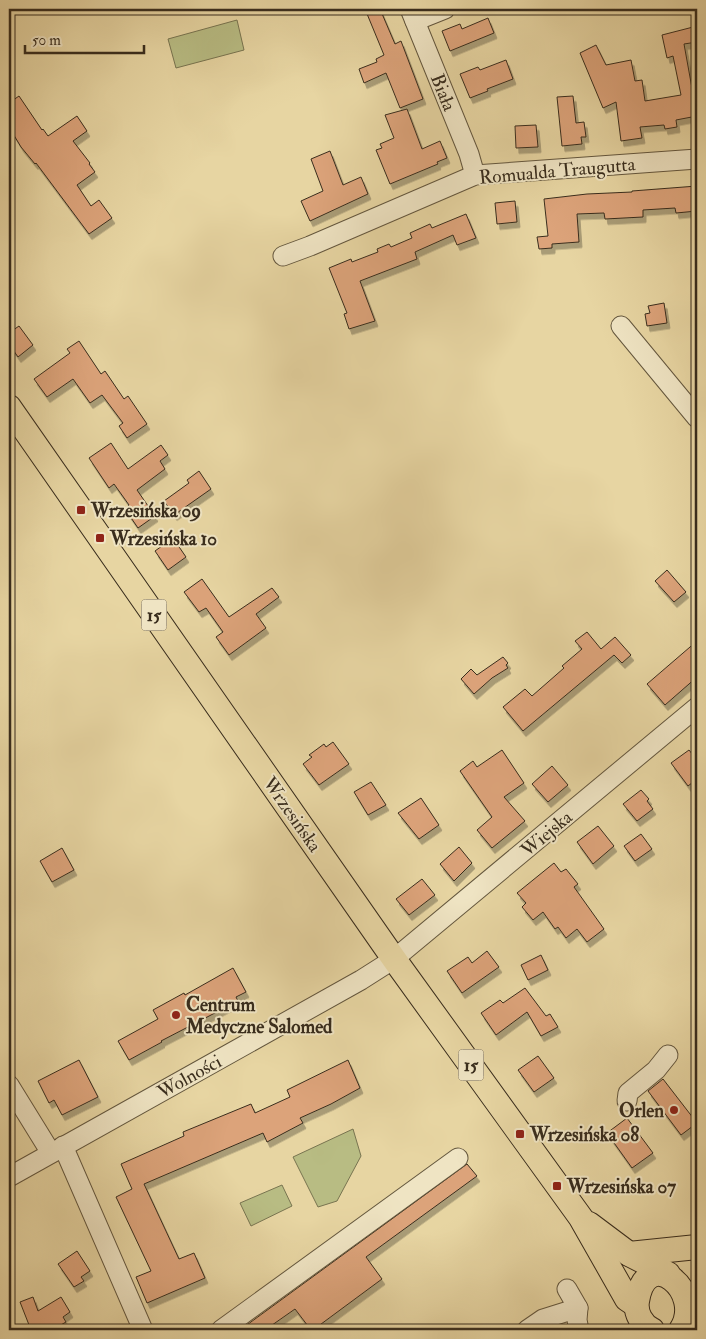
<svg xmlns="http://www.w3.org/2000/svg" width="706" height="1339" viewBox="0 0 706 1339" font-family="'IM FELL Double Pica',serif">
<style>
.green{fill:#b8bc83;stroke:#787450}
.building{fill:#dca37a;stroke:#392d1d;filter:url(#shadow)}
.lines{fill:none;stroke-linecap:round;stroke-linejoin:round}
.minor-casing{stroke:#64573e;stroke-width:21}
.major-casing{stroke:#392d1d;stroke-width:26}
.minor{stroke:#efe4c3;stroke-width:19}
.major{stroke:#e7d5a2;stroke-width:24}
.poi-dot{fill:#8f2418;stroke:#efe4c3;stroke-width:2}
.labels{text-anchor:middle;stroke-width:4;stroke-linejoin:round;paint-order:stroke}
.shield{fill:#efe4c3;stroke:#70644f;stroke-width:1}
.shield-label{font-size:18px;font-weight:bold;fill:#392d1d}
.street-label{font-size:19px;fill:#392d1d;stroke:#efe4c3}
.poi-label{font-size:19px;font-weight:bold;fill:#392d1d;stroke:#efe4c3;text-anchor:start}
</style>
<defs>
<filter id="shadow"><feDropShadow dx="3" dy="5.5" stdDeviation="0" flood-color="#0004"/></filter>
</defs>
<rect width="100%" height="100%" fill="#e7d5a2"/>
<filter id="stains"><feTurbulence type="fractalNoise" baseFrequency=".004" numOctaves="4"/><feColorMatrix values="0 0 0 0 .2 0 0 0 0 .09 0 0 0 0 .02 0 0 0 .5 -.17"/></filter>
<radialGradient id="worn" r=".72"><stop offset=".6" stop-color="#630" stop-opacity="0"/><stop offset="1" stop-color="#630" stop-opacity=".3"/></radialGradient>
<!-- green -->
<g class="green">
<path d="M237,20L244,50L176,68L168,39Z"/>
<path d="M353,1129L361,1156L337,1201L318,1207L293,1157Z"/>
<path d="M282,1185L292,1206L251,1226L240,1203Z"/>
</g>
<!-- building -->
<g class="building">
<path d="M365,9H380L395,44L401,41L423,99L400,108L386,73L364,83L359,69L377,62L376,59L384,55Z"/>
<path d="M488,18L494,33L450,51L442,31L460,24L462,29Z"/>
<path d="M697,26V42L684,44L697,116L676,120L677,127L665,129L664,125L640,127L642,138L621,141L616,102L603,108L580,53L596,45L606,65L631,60L635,81L642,80L645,101L681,95L673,56L667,58L662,35Z"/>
<path d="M506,60L513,79L487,89L488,91L470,98L460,74L478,67L480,70Z"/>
<path d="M19,96L42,130L43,129L48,136L77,116L87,131L73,141L90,163L89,164L95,172L77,185L91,206L99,200L112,218L89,234L36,163L35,164L21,147L9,127V103Z"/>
<path d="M573,96L576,123L584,122L586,137H581L582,144L562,146L557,97Z"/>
<path d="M407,109L422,149L440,141L447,158L437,162L438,164L390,184L376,150L382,148L380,144L394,138L385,115Z"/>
<path d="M536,125L538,147L516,148L515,126Z"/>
<path d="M330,151L343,185L361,177L368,194L310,221L301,201L323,191L311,159Z"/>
<path d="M697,186V211L676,213L675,208L643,210V217L605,219L604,213L577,214L579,242L552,244V248L539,249L537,237L548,236L544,199L587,194L632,192V191Z"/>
<path d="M515,201L517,222L497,224L495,203Z"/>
<path d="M466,214L476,238L457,245L453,235L415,252L417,259L360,281L375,321L349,329L344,314L347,313L329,268L351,259L352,262L378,252L377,249L389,244L391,247L412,238L410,233L430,224L432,228Z"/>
<path d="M664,303L667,323L647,326L645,314L650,313L648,306Z"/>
<path d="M19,326L33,345L18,357L9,344V333Z"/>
<path d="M79,341L101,374L105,371L124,399L128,396L147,424L127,438L119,426L123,423L102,395L90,403L73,379L47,397L34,379L70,353L67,349Z"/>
<path d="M111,443L128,469L161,445L168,455L160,461L165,469L137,490L155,516L138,528L125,509L129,505L114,484L109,488L89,458Z"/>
<path d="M199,471L211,489L174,515L164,501L189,483L187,480Z"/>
<path d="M173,538L186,557L168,570L155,551Z"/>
<path d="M667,570L686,592L674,602L655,581Z"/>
<path d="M202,579L229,617L272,588L279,597L256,614L266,628L229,655L216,637L223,632L206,608L199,612L184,592Z"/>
<path d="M587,632L601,649L615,637L631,655L622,663L614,655L523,731L503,707L525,689L532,696L564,668L562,666L582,649L575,641Z"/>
<path d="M697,641V677L665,705L647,684Z"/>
<path d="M503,657L508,663L506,665L508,668L492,678L474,694L461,679L471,669L477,675Z"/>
<path d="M333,742L349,764L319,785L303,764L312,757L309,755L324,744L326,747Z"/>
<path d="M502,750L524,783L504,797L525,821L492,848L477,830L492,817L460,771L473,761L477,767Z"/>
<path d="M689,750L697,760V779L688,786L671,763Z"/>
<path d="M552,766L568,785L548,802L532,784Z"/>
<path d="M371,782L386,805L368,815L354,792Z"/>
<path d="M641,790L649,799L647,801L653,809L637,821L623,804Z"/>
<path d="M421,798L439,825L419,839L398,813Z"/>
<path d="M598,826L614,846L593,864L577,842Z"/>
<path d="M641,834L652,849L635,861L624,846Z"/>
<path d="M459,847L472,863L454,881L440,864Z"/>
<path d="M62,848L74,870L52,882L40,861Z"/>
<path d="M554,863L561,872L566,869L578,884L574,887L604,929L587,942L577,929L566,938L558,927L555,929L543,912L533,920L522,907L526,903L517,893Z"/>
<path d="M422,879L435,895L409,915L396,899Z"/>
<path d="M487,951L499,967L462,993L447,971L468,957L472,963Z"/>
<path d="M541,955L548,970L528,980L521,965Z"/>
<path d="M233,968L246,992L236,997L238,1001L161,1041L162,1042L129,1060L118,1041L158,1019L153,1010L184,993L185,995Z"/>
<path d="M525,988L546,1016L550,1014L558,1027L541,1036L527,1012L496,1035L481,1013L500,1000L503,1003Z"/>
<path d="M538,1056L554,1078L534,1092L518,1070Z"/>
<path d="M79,1060L98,1097L62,1115L54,1100L49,1103L38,1081Z"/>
<path d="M348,1060L360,1088L331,1104L300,1118L303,1123L267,1142L263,1133L144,1184L179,1259L194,1253L205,1278L147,1303L136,1277L151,1271L116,1197L132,1189L121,1164L184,1136L183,1132L251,1104L255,1113L290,1097L287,1090Z"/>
<path d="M663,1079L697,1123L681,1135L648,1091Z"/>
<path d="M627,1118L653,1153L632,1168L607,1133Z"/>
<path d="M467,1164L477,1176L366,1257L382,1279L313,1330H311L295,1309L265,1330H240Z"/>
<path d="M77,1251L90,1271L81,1277L84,1281L74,1287L58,1264Z"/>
<path d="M33,1297L38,1311L61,1297L70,1312L63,1317L66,1322L52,1330H31L20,1302Z"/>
</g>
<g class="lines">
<!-- minor casing -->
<g class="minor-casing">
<g id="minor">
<path d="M410,9L469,154L475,175"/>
<path d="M415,21L445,9"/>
<path d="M283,256L310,246L475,175L697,159"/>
<path d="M621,326L697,418"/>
<path d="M9,1085L51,1153"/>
<path d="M627,1101L628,1093L656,1070L668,1055"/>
<path d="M63,1146L143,1330"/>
<path d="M9,1177L361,980L394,959L697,707"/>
<path d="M567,1289L578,1308L577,1320L579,1330"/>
<path d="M221,1330L458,1158"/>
<path d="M527,1330L543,1319L578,1308"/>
</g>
</g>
<!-- major casing -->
<g class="major-casing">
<g id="major">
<path d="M9,407L394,959L581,1218L627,1299L636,1305"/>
<path d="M589,1224L629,1254L668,1274"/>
<path d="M629,1254L697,1247"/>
<path d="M652,1330C642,1325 635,1313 637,1301C647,1242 706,1292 681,1330"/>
</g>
</g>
<!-- minor -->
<use href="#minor" class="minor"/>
<!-- major -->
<use href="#major" class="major"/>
</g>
<!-- markers -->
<g class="poi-dot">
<rect x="76" y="505" width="10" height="10" rx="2.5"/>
<rect x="95" y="533" width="10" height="10" rx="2.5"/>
<circle cx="176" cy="1015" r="5"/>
<circle cx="674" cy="1110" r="5"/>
<rect x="515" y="1129" width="10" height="10" rx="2.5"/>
<rect x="552" y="1181" width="10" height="10" rx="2.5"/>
</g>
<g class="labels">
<!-- shield labels -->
<g class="shield">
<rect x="141.5" y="599.5" width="25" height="31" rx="4"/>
<rect x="458.5" y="1049.5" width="25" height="31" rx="4"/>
</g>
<g class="shield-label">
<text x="154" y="621">15</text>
<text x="471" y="1071">15</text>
</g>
<!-- street labels -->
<g class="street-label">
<text transform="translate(444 92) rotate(68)" y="7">Biała</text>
<text transform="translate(557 170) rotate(-5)" y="7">Romualda Traugutta</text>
<text transform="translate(293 814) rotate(55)" y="7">Wrzesińska</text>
<text transform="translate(546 833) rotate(-40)" y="7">Wiejska</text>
<text transform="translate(189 1076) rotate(-29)" y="7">Wolności</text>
</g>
<!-- poi labels -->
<g class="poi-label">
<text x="91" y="517">Wrzesińska 09</text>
<text x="110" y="545">Wrzesińska 10</text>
<text x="186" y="1011">Centrum<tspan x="186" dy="22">Medyczne Salomed</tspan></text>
<text x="664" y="1117" text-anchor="end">Orlen</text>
<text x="530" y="1141">Wrzesińska 08</text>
<text x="567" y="1193">Wrzesińska 07</text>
</g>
</g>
<!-- margin -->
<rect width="706" height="1339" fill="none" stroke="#e7d5a2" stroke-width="30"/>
<rect x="10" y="10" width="686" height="1319" fill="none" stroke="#392d1d" stroke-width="2.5"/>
<rect x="15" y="15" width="676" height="1309" fill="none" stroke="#392d1d"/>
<!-- scale -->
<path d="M25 45v8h119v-8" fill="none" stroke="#392d1d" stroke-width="2.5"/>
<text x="32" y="45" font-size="15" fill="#392d1d" stroke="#efe4c3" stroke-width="4" paint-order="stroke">50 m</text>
<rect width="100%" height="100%" filter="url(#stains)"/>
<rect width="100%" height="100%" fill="url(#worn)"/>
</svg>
